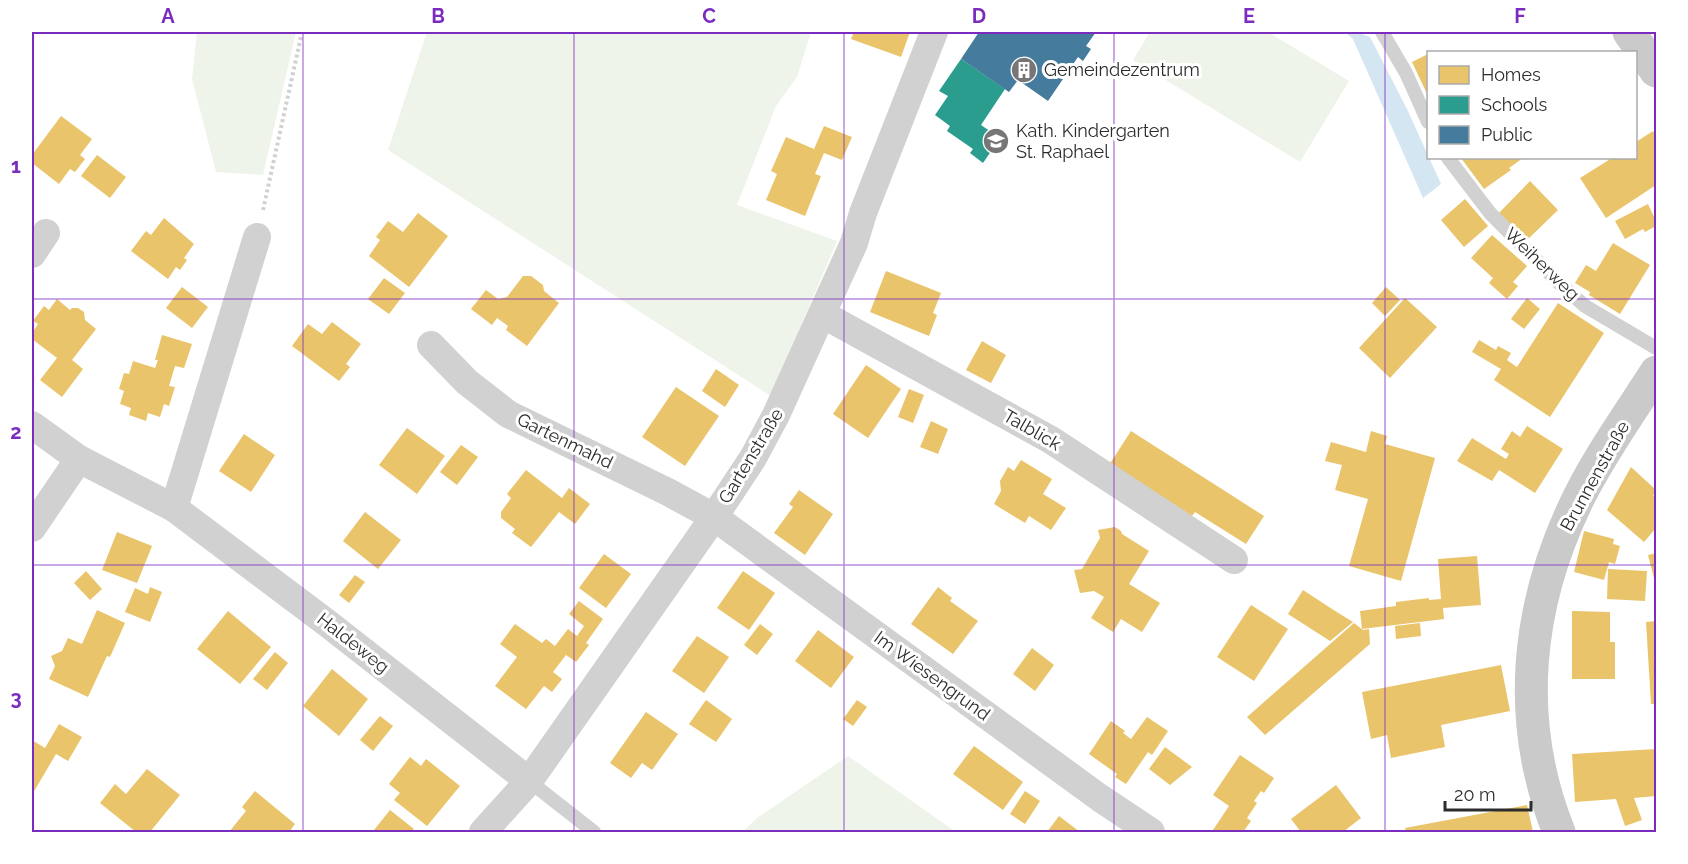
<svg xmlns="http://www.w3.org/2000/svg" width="1688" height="864" viewBox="0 0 1688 864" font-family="Raleway,sans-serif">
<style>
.green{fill:#eff4ea}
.water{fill:#d4e6f2}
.homes{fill:#e9c46a}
.schools{fill:#2a9d8f}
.public{fill:#457b9d}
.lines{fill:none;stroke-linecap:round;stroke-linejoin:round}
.path{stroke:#d1d1d1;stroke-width:4;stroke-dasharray:3 3;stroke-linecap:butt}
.lane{stroke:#d1d1d1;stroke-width:14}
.street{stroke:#d1d1d1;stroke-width:28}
.secondary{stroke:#cacaca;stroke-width:33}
.grid{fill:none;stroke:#7b2cbf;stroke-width:1.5;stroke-opacity:0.55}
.labels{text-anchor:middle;stroke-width:6;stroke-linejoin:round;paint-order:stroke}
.poi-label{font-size:18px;fill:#2c2c2c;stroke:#fff;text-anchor:start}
.street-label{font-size:18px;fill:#2c2c2c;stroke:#fff}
.neatline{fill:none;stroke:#7b2cbf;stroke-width:2}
.grid-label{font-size:20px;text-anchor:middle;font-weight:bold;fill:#7b2cbf}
</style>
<rect width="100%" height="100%" fill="#fff"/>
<!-- green -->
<g class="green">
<path d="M197,32H296L263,175L216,172L192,79Z"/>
<path d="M427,32H811L797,77L776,106L737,205L837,241L771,396L388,150Z"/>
<path d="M1150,32H1268L1349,81L1300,162L1133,60Z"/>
<path d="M848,756L956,832H742L757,818Z"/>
</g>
<!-- water -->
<path class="water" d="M1345,32H1356L1370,37L1407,109L1441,184L1423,198L1353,39Z"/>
<!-- homes -->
<g class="homes">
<path d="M854,32H910L901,57L851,39Z"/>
<path d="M1428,54V96L1412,62Z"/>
<path d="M61,116L92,139L80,155L85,159L75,172L70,169L59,184L32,163V155Z"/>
<path d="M824,126L852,137L842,160L824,153L815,174L821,176L805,216L766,200L777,174L771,171L786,137L814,149Z"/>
<path d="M1653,131L1656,136V185L1606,218L1580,178L1612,158H1636V142Z"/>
<path d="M97,155L126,177L110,198L81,176Z"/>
<path d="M1461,158H1523L1509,168L1511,170L1484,189Z"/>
<path d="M1530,181L1558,210L1525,242L1498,214Z"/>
<path d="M1465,199L1488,226L1464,247L1441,220Z"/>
<path d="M1648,204L1656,221V226L1645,232L1643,229L1625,239L1615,221Z"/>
<path d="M418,213L448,236L409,287L369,256L380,240L376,237L388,221L403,232Z"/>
<path d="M164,218L194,244L184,258L187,260L180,270L176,267L168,279L131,251L146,231L151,235Z"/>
<path d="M1492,235L1527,266L1513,282L1518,286L1507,299L1489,283L1493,278L1471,258Z"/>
<path d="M1613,243L1650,265L1620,314L1589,295L1590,292L1575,283L1586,265L1596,271Z"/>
<path d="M886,271L941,293L933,313L937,315L929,336L870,312Z"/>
<path d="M523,276H531L543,285L544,291L559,303L527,346L506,330L508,326L497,318L492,325L471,309L486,290L498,299L507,297Z"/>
<path d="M384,278L405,293L389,314L368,299Z"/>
<path d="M182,287L208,307L192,328L166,308Z"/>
<path d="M1386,287L1400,300L1385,316L1372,303Z"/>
<path d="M1405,298L1437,327L1390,378L1359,348Z"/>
<path d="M1527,298L1540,309L1524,329L1511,319Z"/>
<path d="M57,299L70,310L72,308H78L84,312L85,320L96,329L72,360L83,369L62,397L40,380L57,358L32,339V333L38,324L33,321L44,306L49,310Z"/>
<path d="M1558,303L1604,333L1550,417L1494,380L1501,369L1472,352L1479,340L1496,350L1498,346L1511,353L1507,360L1517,367Z"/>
<path d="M332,322L361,344L346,364L350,367L339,381L292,346L308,324L322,334Z"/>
<path d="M162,335L192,344L184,368L175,366L169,386L175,387L169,406L164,404L160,417L148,413L146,421L129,415L131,408L120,404L124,391L119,389L124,373L129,374L133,361L155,368L158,360H155Z"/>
<path d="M982,341L1006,355L991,383L966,370Z"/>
<path d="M866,365L901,389L868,438L833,414Z"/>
<path d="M716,369L739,385L725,407L702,391Z"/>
<path d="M676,387L719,416L685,466L642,437Z"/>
<path d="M909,389L924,395L913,423L898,417Z"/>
<path d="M931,421L948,429L938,454L920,447Z"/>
<path d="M1527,426L1563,449L1535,493L1499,470L1492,481L1457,461L1472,438L1506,459L1509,454L1501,449L1512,431L1520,437Z"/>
<path d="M407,428L445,456L417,494L379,465Z"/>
<path d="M1131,431L1264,516L1246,544L1195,512L1192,516L1109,465Z"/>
<path d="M1371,431L1387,436L1385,444L1435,458L1401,581L1349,566L1368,499L1335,490L1342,465L1325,461L1331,442L1366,452Z"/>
<path d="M244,434L275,455L251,492L219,471Z"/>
<path d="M461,445L478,457L457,485L440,472Z"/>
<path d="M1021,460L1052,479L1043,494L1066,508L1051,530L1029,516L1025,523L994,504L1001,491L1000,481L1008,467L1014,471Z"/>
<path d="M1631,467L1656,490L1653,496L1656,498V528L1644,542L1607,510Z"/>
<path d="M526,470L562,498L569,488L590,504L575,524L559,512L531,547L512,533L515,529L501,518V512L511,498L507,494Z"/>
<path d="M799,490L833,514L805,555L774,533L793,507L789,504Z"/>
<path d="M365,512L401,540L378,569L343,541Z"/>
<path d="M1115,527L1121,531L1122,534L1149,551L1129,584L1160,603L1142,632L1121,619L1113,632L1091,618L1104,597L1094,591L1080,593L1074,570L1082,569L1100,538L1098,530Z"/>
<path d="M1584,531L1614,539L1613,544L1620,546L1615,564L1609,562L1604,580L1574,572Z"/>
<path d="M117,532L152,546L137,583L102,570Z"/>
<path d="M1656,553V586L1648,555Z"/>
<path d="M604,554L631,574L606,608L579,588Z"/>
<path d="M1477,556L1481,605L1443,608L1444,619L1362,629L1360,611L1396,606V602L1429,598V600L1441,599L1438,559Z"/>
<path d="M1608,569L1647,571L1645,601L1607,599Z"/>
<path d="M86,571L102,589L90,600L74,583Z"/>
<path d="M743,571L775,593L749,630L717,608Z"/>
<path d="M355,575L365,582L349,603L339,595Z"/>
<path d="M150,587L162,592L150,622L125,612L135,588L148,594Z"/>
<path d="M938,587L952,598L950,601L978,621L953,654L911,624Z"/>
<path d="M1303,590L1332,609L1353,622L1330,641L1288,614Z"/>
<path d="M579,601L603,619L586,643L589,645L576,662L566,655L553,672L562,679L552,692L544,686L526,709L495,686L517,657L500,644L515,624L542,643L546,639L555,646L568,629L577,636L584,626L569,614Z"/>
<path d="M1251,605L1288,629L1254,681L1217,657Z"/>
<path d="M97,610L125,623L110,657L107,656L88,697L49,679L55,666L51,656L62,651L68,638L82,644Z"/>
<path d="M228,611L271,647L240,684L197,649Z"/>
<path d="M1572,611L1610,612V642H1615V679H1572Z"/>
<path d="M1656,621V704H1651L1646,622Z"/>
<path d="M1354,623L1363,630L1369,629L1370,644L1265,735L1247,717Z"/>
<path d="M1420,623L1421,636L1396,639L1395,626Z"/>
<path d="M760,624L773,634L757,655L744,645Z"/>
<path d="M818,630L854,657L831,688L795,661Z"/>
<path d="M697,636L729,657L704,693L672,671Z"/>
<path d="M1032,648L1054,665L1035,691L1013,674Z"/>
<path d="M275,652L288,663L267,690L253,679Z"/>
<path d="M1501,665L1510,711L1441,725L1445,747L1391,758L1387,735L1371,739L1362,692Z"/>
<path d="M332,669L368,699L339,736L303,706Z"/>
<path d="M706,700L732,719L716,742L689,724Z"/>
<path d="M857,700L867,707L853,726L843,719Z"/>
<path d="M646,712L678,734L652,770L642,763L631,778L610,763Z"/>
<path d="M380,716L393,726L373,751L360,740Z"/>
<path d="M1147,717L1168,731L1152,755L1148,752L1126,784L1115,777L1117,774L1089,754L1111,721L1125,731L1123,733L1131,739Z"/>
<path d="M59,724L82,737L68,761L56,754L33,793L32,792V740L45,748Z"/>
<path d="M974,746L1023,782L1003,810L953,774Z"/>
<path d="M1165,747L1192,767L1170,785L1149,769Z"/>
<path d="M1656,749V796L1634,798L1642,820L1625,826L1616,799L1575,802L1572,754Z"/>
<path d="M1240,755L1274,778L1264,793L1261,791L1254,801L1257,803L1247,818L1251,821L1243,832H1216L1213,830L1229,806L1213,795Z"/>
<path d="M410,757L421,766L426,759L460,786L427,826L394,800L400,793L389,784Z"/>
<path d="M147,769L180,795L150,832H136L100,803L115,784L126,794Z"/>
<path d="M1336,785L1361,818L1343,832H1301L1291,819Z"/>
<path d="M255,791L295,824L289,832H229L246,811L242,807Z"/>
<path d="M1025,791L1040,801L1025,824L1010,814Z"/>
<path d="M1527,805L1533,832H1406L1405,828Z"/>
<path d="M390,810L414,829L410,832H378L374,830Z"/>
<path d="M1059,816L1080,832H1047Z"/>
</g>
<!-- schools -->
<path class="schools" d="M961,59L1005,89L981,125L1000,138L983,163L970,153L973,149L947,131L950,126L935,115L948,96L939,91Z"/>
<!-- public -->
<path class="public" d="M979,32H1096L1086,46L1091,49L1083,61L1078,57L1048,101L1018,80L1009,92L961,59Z"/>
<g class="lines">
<!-- path -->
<path class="path" d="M263,210L302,32"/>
<!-- lane -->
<g class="lane">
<path d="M1382,32L1406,73L1428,122"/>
<path d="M1448,158L1490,213L1559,283L1585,306L1656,348"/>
<path d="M529,781L594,832"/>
</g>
<!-- street -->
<g class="street">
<path d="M32,254L46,233"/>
<path d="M822,314L1051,440L1234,560"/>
<path d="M431,345L467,382L508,414L668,492L714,517L1100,798L1151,832"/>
<path d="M32,425L79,459L174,508L327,623L529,781"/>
<path d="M174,508L257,237"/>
<path d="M32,528L79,459"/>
<path d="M483,832L529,781L714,517L753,458L776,415L854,243L863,213L934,32"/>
</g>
<!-- secondary -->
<g class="secondary">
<path d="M1629,32L1656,71"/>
<path d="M1559,832C1514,720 1526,604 1579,497C1601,453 1630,413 1656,372"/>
</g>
</g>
<!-- grid -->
<path class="grid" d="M303,32V832M574,32V832M844,32V832M1114,32V832M1385,32V832M32,299H1656M32,565H1656"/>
<!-- icons -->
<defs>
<g id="building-disc" transform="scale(1.35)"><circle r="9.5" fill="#767676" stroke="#fff"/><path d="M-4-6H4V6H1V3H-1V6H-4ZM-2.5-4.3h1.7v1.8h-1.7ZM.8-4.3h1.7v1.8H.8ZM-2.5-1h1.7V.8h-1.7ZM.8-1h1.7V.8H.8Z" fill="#fff"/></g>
<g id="school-disc" transform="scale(1.35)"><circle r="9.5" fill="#767676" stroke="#fff"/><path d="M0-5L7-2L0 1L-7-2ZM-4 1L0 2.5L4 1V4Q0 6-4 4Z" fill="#fff"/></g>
</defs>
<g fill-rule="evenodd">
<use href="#building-disc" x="1024" y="70"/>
<use href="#school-disc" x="996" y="141"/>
</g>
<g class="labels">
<!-- poi labels -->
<g class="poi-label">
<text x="1044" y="76">Gemeindezentrum</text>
<text x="1016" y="137">Kath. Kindergarten<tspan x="1016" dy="21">St. Raphael</tspan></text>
</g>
<!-- street labels -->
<g class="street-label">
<text transform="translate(1542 264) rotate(44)" y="6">Weiherweg</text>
<text transform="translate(1032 430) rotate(30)" y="6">Talblick</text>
<text transform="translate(565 441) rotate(26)" y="6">Gartenmahd</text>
<text transform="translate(751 456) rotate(-59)" y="6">Gartenstraße</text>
<text transform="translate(1595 476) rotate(-61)" y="6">Brunnenstraße</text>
<text transform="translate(353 643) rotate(38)" y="6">Haldeweg</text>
<text transform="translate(932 676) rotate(36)" y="6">Im Wiesengrund</text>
</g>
</g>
<!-- border -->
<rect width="1688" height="864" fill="none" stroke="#ffffff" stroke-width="66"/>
<!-- legend -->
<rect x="1427" y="51" width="210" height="108" fill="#ffffff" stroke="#ababab" stroke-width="1.5"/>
<rect x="1439" y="66" width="30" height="18" fill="#e9c46a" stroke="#ababab" stroke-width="1.5"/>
<text x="1481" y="81" font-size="18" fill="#2c2c2c">Homes</text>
<rect x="1439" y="96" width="30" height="18" fill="#2a9d8f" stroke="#ababab" stroke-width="1.5"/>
<text x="1481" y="111" font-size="18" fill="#2c2c2c">Schools</text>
<rect x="1439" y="126" width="30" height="18" fill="#457b9d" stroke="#ababab" stroke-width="1.5"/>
<text x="1481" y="141" font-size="18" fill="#2c2c2c">Public</text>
<!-- scale -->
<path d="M1445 801v9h86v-9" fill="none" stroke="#2c2c2c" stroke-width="3"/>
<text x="1454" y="801" font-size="18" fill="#2c2c2c" stroke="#ffffff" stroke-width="4.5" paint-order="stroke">20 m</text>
<rect x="33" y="33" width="1622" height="798" class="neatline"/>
<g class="grid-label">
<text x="168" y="23">A</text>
<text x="438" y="23">B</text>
<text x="709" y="23">C</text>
<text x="979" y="23">D</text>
<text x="1249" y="23">E</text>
<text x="1520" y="23">F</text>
<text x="16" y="173">1</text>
<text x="16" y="439">2</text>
<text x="16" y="705">3</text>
</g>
</svg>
